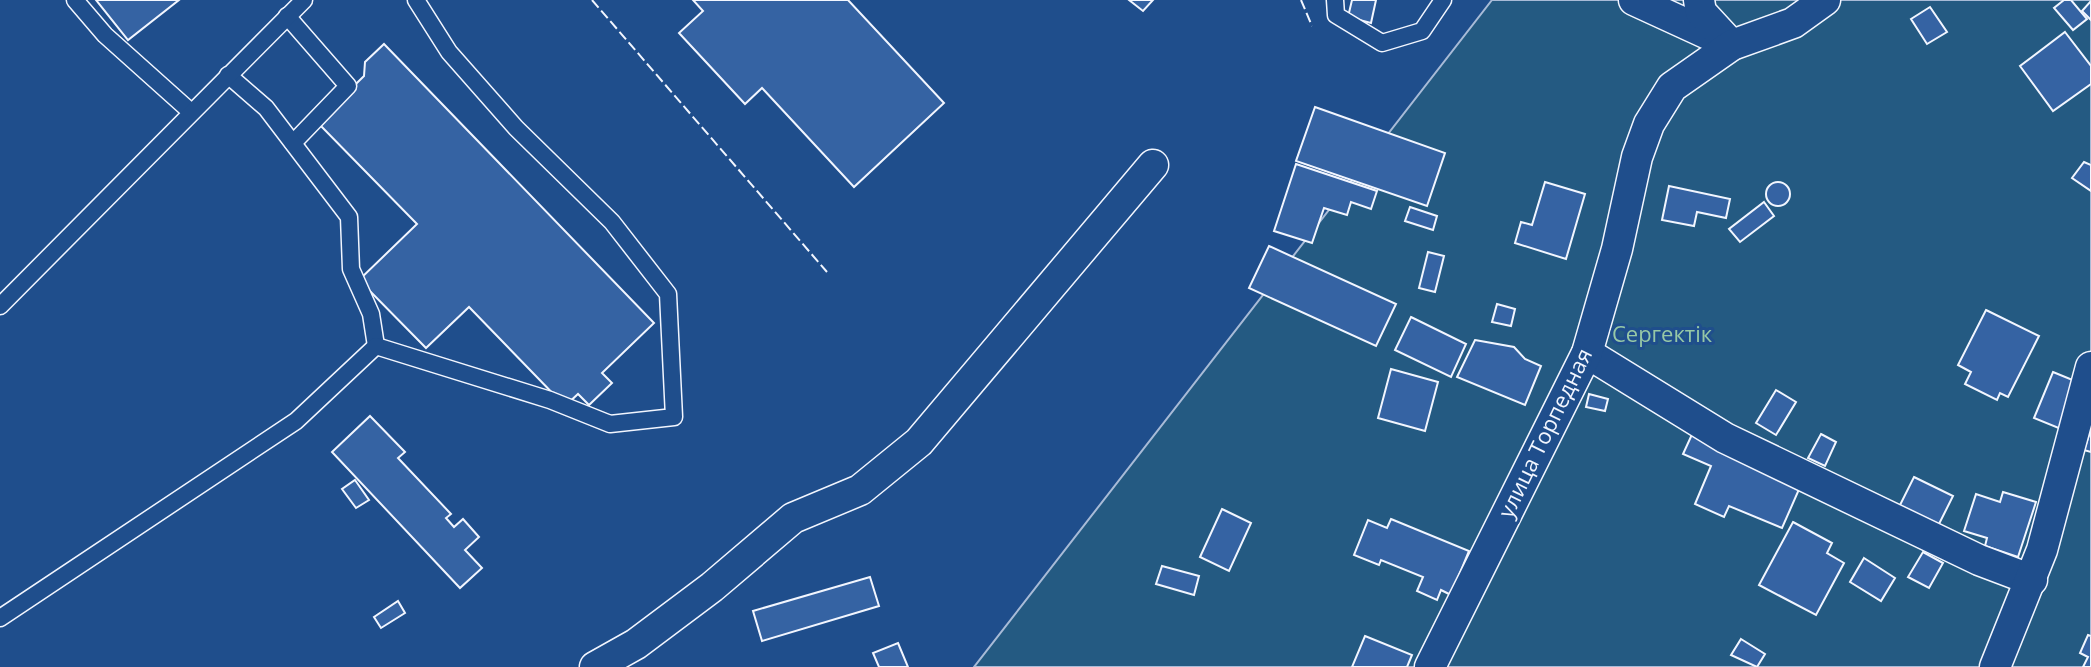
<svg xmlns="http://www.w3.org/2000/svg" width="2091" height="667" viewBox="0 0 2091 667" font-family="'Open Sans',sans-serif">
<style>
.green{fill:#245a82;stroke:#a8bbd7;stroke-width:2}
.building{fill:#3563a3;stroke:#f2f6ff;stroke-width:2}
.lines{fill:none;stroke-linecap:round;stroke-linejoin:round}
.lane-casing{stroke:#f2f6ff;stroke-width:19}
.street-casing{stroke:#f2f6ff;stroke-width:33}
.lane{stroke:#1f4e8c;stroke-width:16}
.street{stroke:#1f4e8c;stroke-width:30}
.fence{stroke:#f2f6ff;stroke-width:2;stroke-dasharray:10 4;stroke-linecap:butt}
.labels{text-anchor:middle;stroke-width:6;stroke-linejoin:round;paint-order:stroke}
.park-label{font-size:22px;fill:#97c8a6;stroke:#1f4e8c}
.street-label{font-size:22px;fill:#f2f6ff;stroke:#1f4e8c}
</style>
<rect width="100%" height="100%" fill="#1f4e8c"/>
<!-- green -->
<path class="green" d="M1492,0H2091V667H974Z"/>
<!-- building -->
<g class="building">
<path d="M96,0H179L128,40Z"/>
<path d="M693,0H848L944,103L854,187L762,88L745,104L679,33L703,11Z"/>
<path d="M1129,0H1153L1143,11Z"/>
<path d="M1352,0H1376L1371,23L1348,17Z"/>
<path d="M2064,0H2071L2087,19L2073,30L2054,8Z"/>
<path d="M2091,1V20L2082,11Z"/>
<path d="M1930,7L1947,32L1927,44L1911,19Z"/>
<path d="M2065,32L2091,66V84L2053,111L2020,66Z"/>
<path d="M384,44L654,323L602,373L612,383L589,405L578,394L565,406L469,307L426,348L359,280L417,224L317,122L364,76L365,62Z"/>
<path d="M1315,107L1445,153L1427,206L1296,161Z"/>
<path d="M2084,162L2091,165V191L2072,178Z"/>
<path d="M1296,164L1377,191L1371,209L1351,202L1347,215L1324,208L1312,243L1274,231Z"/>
<path d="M1545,182L1585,194L1566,259L1515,243L1521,222L1532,225Z"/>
<circle cx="1778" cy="194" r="12"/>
<path d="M1669,186L1730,199L1726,218L1697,212L1694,226L1662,220Z"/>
<path d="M1764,202L1774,216L1740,242L1729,229Z"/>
<path d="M1410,207L1437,216L1433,230L1405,221Z"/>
<path d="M1269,246L1396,304L1376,346L1249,288Z"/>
<path d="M1428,252L1444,256L1435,292L1419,288Z"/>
<path d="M1497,304L1515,309L1511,326L1492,322Z"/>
<path d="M1986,310L2039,336L2008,397L2000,393L1997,400L1965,384L1971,372L1958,365Z"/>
<path d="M1411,317L1466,344L1451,377L1395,350Z"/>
<path d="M1475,340L1514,347L1525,359L1541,366L1525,405L1457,377Z"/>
<path d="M1391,369L1438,382L1425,431L1378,418Z"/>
<path d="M2053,372L2080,383L2061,429L2034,418Z"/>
<path d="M1776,390L1796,402L1776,435L1756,423Z"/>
<path d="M1589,394L1608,399L1605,411L1586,407Z"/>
<path d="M370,416L405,452L398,458L451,514L446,518L454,527L463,519L479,537L465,550L482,568L460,588L332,452Z"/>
<path d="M2091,429V452L2084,450Z"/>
<path d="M1694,430L1804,478L1782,528L1729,506L1724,517L1695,504L1711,466L1683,454Z"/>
<path d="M1821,434L1836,442L1825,466L1808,458Z"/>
<path d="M1914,477L1953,496L1938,526L1899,507Z"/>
<path d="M355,480L369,500L356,508L342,489Z"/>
<path d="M2003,492L2036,502L2018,557L1985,546L1987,538L1964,531L1976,494L2000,502Z"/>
<path d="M1222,509L1251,523L1229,571L1200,557Z"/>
<path d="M1391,519L1469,551L1451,595L1441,590L1437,600L1417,591L1423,577L1381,560L1379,565L1354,555L1368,520L1387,528Z"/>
<path d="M1793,522L1832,543L1827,553L1844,563L1816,615L1759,585Z"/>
<path d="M1923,552L1943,563L1929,588L1908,577Z"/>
<path d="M1864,558L1895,578L1881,601L1850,582Z"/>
<path d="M1162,566L1199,576L1194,595L1156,584Z"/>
<path d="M870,577L879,606L762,641L753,611Z"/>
<path d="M398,601L405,613L381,628L374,617Z"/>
<path d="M2088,635L2091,636V667H2083L2088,657L2080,653Z"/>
<path d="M1365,636L1412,655L1407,667H1352Z"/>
<path d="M1741,639L1765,654L1757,667L1731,655Z"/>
<path d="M898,643L908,667H879L873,653Z"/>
</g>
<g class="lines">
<!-- lane casing -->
<g class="lane-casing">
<g id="lane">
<path d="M75,0L105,35L191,112"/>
<path d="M1335,0L1336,15L1382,43L1422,31L1443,0"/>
<path d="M287,16L348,86L293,143"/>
<path d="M228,75L266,108L349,217L351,269L371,314L376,346"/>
<path d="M0,306L304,0"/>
<path d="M376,346L550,400L610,424L674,417L668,294L612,222L516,128L449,52L416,0"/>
<path d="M0,618L296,421L376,346"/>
</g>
</g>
<!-- street casing -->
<g class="street-casing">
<g id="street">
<path d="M1634,0L1732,45"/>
<path d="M1699,0L1701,12L1725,38"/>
<path d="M1587,353L1725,438L1979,560L2032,580"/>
<path d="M595,667L636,644L712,587L793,518L860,490L919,442L1153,165"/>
<path d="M1430,667L1587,353L1617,249L1637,157L1649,124L1672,87L1732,45L1793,23L1825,0"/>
<path d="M1995,667L2042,550L2091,367"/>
</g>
</g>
<!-- lane -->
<use href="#lane" class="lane"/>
<!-- street -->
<use href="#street" class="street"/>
<!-- fence -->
<g class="fence">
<path d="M592,0L827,272"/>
<path d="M1301,0L1312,26"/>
</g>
</g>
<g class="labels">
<!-- park labels -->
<g class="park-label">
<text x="1662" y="342">Сергектік</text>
</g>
<!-- street labels -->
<g class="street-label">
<text transform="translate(1545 433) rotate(-64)" y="8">улица Торпедная</text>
</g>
</g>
</svg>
